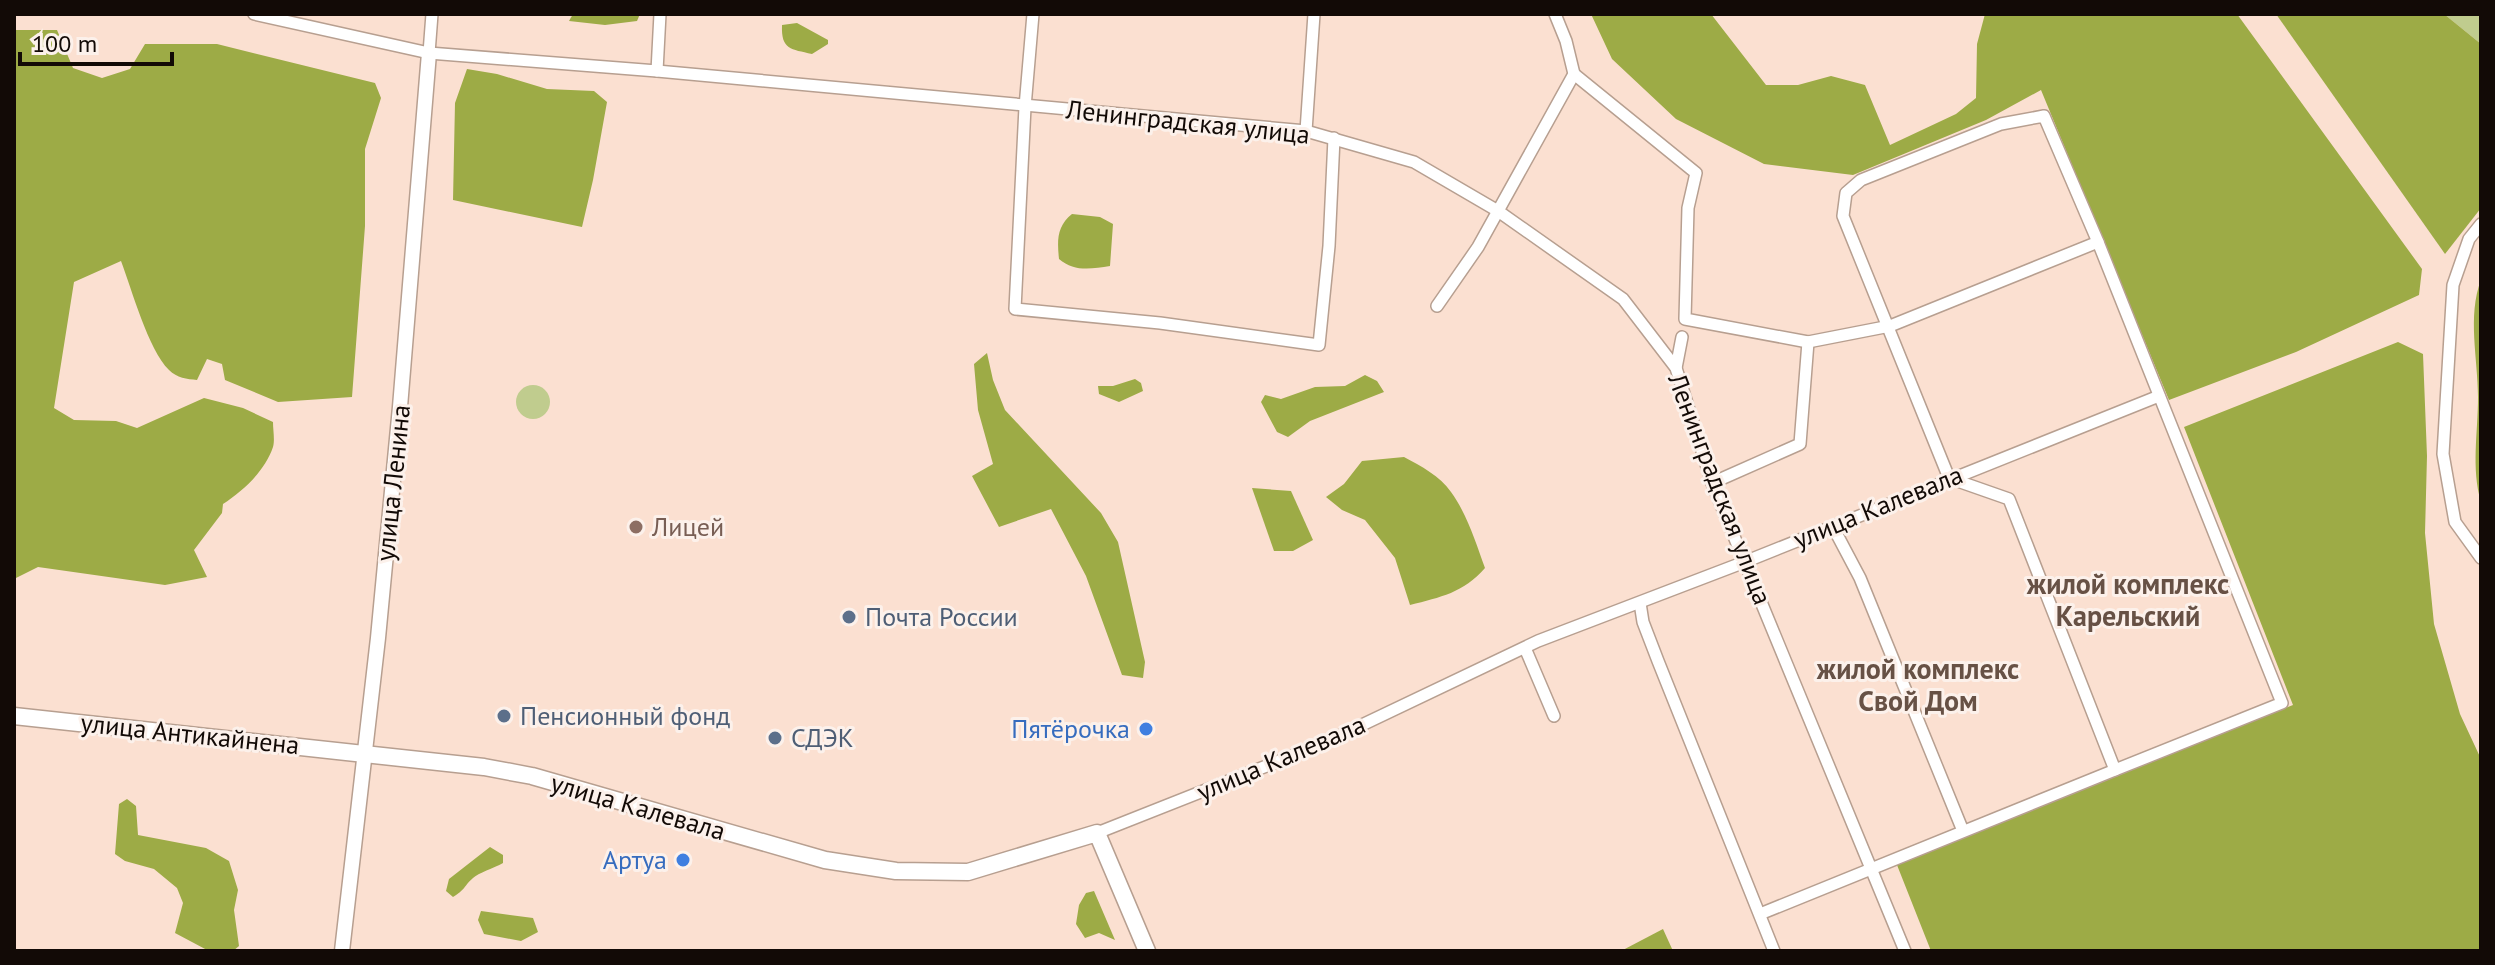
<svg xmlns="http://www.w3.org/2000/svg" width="2495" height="965" viewBox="0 0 2495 965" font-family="'PT Sans',sans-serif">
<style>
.green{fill:#c0cc8e}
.forest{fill:#9dab46}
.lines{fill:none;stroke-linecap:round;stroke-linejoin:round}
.minor-casing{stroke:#b79f90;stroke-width:14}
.tertiary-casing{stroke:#b79f90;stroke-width:17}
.secondary-casing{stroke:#b79f90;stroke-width:19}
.minor{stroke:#fff;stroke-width:11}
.tertiary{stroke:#fff;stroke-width:14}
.secondary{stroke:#fff;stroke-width:16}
.education-dot{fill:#8d6e63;stroke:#fcf1eb;stroke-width:3}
.service-dot{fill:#5c6f8a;stroke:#fcf1eb;stroke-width:3}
.shop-dot{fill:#3f7fe0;stroke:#fcf1eb;stroke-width:3}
.labels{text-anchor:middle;stroke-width:6;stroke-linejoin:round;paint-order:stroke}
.street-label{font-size:26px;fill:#120a06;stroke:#fcf1eb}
.education-label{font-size:26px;fill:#785e54;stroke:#fcf1eb;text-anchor:start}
.service-label{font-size:26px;fill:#4e5e75;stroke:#fcf1eb;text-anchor:start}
.shop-label{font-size:26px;fill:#366cbe;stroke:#fcf1eb;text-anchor:end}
.neighbourhood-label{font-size:28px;font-weight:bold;fill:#675145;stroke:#fcf1eb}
</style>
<rect width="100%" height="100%" fill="#fbe0d1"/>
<!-- green -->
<g class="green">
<path d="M2444,14H2481V44Z"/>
<circle cx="533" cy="402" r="17"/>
</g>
<!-- forest -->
<g class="forest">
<path d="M573,14H640L637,21L605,25L569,21Z"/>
<path d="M1591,14H1711L1766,85H1798L1831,76L1865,85L1890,145L1956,114L1976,98L1977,44L1985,14H2237L2422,269L2419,295L2296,352L2169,400L2041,90L1986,120L1853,175L1764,164L1676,119L1612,59Z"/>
<path d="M2276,14H2444L2481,44V208L2445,254Z"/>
<path d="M797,23L828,40V44L812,54C791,49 781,50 782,25Z"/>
<path d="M14,30H57L73,68L102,78L130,69L145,44H217L375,83L381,98L365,149V226L352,397L278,402L225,380L222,364L207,359L197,380C187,379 177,378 169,370C148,349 132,290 121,261L74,282L54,408L74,420L116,421L137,428L204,398L243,408L273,422C273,430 275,440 273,447C265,471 243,491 223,504L222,513L194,550L207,577L165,585L38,567L14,579Z"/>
<path d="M467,69L497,74L547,89L594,91L607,102L593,180L582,227L453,200L455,103Z"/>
<path d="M1072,214L1100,217L1113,224L1110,266C1091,269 1074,272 1059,259C1057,240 1057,226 1072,214Z"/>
<path d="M2481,280V502C2471,468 2478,433 2478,397C2478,359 2467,316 2481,280Z"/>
<path d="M2398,342L2423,354L2427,456L2425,533L2434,624L2460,714L2481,759V951H1931L1897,865L2293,705L2184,427Z"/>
<path d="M987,353L993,380L1005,410L1101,513L1118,542L1145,662L1143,678L1122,675L1086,576L1051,509L999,527L972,476L993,464L978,410L974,364Z"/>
<path d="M1365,375L1377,381L1384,392L1310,421L1288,437L1277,432L1261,402L1265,395L1281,399L1315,387L1345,386Z"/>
<path d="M1135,379L1141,383L1143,391L1119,402L1099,394L1098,386H1113Z"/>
<path d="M1404,457C1421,466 1440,476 1451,492C1467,514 1476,543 1485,568C1463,593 1441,597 1410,605L1395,558L1365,520L1342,510L1326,497L1344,484L1362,461Z"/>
<path d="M1252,488L1291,491L1313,540L1293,551H1274Z"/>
<path d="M127,799L136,806L138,835L206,848L229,861L238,890L234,910L239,946L233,951L207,950L175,933L183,903L177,888L154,869L125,861L115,854L119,804Z"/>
<path d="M490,847L503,855V863C494,868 478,873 473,878C464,886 465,890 453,897L446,891L449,879Z"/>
<path d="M1094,891L1115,940L1099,933L1085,938L1076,924L1079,905L1086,893Z"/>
<path d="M481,911L533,918L538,932L521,941L484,934L478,920Z"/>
<path d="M1663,929L1673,951H1621Z"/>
</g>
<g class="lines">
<!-- minor casing -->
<g class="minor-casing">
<g id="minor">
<path d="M254,14L429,53L657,71L1306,131L1414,162L1498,211L1623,299L1676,368L1712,483L1905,951"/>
<path d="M1033,14L1025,107L1015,309L1160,323L1319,345L1329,246L1334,138"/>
<path d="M429,53L432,14"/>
<path d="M657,71L660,14"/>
<path d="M1574,74L1696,173L1688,208L1685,319L1808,342L1890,326L2098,242"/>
<path d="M2044,116L2098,242L2282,703L2115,770L2009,499L1949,478L1843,216L1846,193L1861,180L2001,124Z"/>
<path d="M1306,131L1314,14"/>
<path d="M2481,224L2469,239L2453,285L2443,454L2455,522L2481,558"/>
<path d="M1437,306L1478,247L1574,74L1566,41L1555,14"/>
<path d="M1676,368L1682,337"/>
<path d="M1712,483L1800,444L1808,342"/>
<path d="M1833,527L1860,578L1963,831"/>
<path d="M1640,603L1643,622L1658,661L1774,951"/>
<path d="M1525,648L1554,716"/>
<path d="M1097,833L1322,744L1538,641L1742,563L2159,396"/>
<path d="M1760,914L2115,770"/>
</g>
</g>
<!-- tertiary casing -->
<g class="tertiary-casing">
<path id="tertiary" d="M342,951L378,638L400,407L429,53"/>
</g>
<!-- secondary casing -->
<g class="secondary-casing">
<path id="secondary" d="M14,716L484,767L532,776L825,860L896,871L968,872L1097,833L1147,951"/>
</g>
<!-- minor -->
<use href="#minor" class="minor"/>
<!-- tertiary -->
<use href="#tertiary" class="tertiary"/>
<!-- secondary -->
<use href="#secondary" class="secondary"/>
</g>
<!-- markers -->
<circle class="education-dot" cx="636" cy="527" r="8"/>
<g class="service-dot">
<circle cx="849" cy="617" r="8"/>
<circle cx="504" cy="716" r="8"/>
<circle cx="775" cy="738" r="8"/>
</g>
<g class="shop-dot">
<circle cx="1146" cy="729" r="8"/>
<circle cx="683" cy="860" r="8"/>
</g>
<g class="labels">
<!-- street labels -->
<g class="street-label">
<text transform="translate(1188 122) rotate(6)" y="9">Ленинградская улица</text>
<text transform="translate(393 483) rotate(-84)" y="9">улица Ленина</text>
<text transform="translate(1720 489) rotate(69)" y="9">Ленинградская улица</text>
<text transform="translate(1878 507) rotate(-22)" y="9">улица Калевала</text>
<text transform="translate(190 734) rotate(6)" y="9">улица Антикайнена</text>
<text transform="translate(1281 758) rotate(-23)" y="9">улица Калевала</text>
<text transform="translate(638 807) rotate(16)" y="9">улица Калевала</text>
</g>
<!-- education labels -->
<g class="education-label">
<text x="652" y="536">Лицей</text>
</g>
<!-- service labels -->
<g class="service-label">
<text x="865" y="626">Почта России</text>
<text x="520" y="725">Пенсионный фонд</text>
<text x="791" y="747">СДЭК</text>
</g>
<!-- shop labels -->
<g class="shop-label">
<text x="1130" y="738">Пятёрочка</text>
<text x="667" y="869">Артуа</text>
</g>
<!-- neighbourhood labels -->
<g class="neighbourhood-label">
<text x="2128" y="594">жилой комплекс<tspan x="2128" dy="32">Карельский</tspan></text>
<text x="1918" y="679">жилой комплекс<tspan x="1918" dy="32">Свой Дом</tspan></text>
</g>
</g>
<!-- border -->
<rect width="2495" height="965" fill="none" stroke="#120a06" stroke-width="32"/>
<!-- scale -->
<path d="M20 52v12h152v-12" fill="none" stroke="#120a06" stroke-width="4"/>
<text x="32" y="52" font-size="24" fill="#120a06" stroke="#fcf1eb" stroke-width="6" paint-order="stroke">100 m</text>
</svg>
